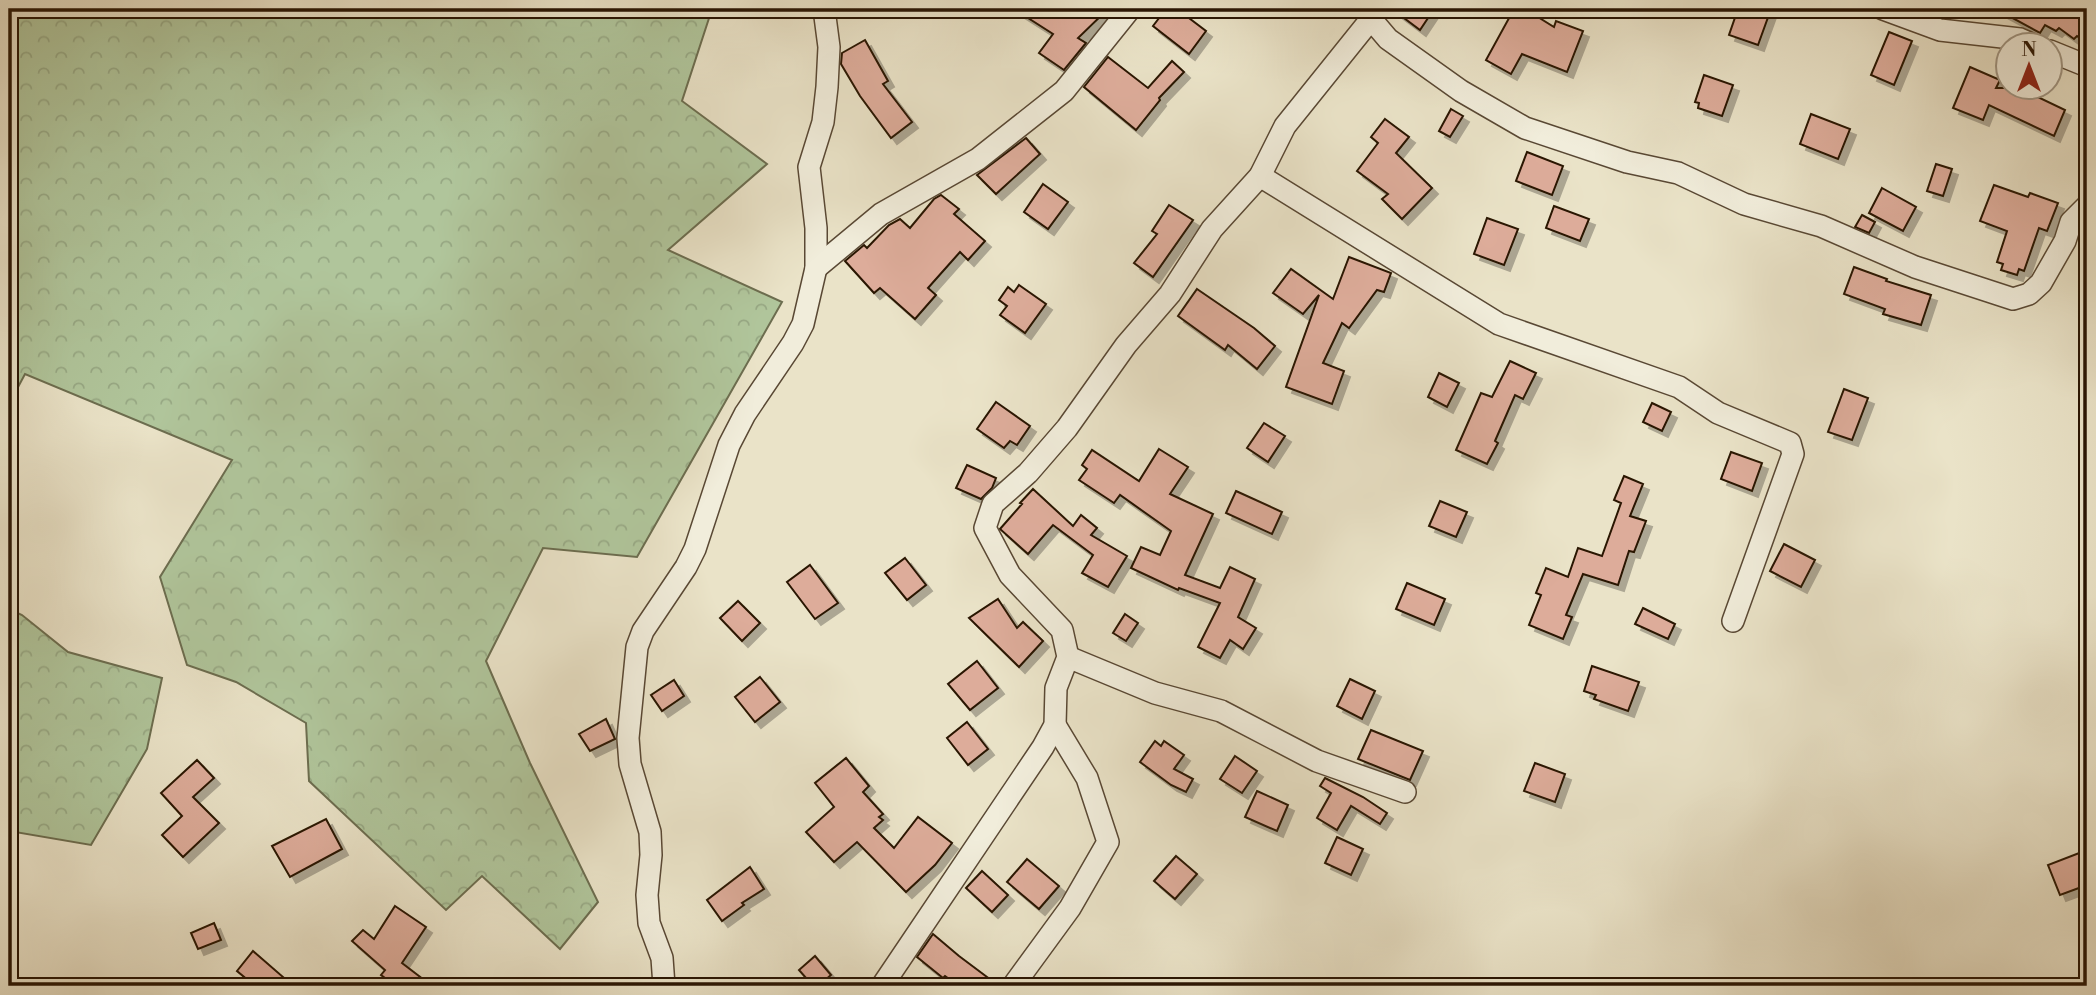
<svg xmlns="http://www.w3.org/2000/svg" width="2096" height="995" viewBox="0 0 2096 995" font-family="'Libre Bodoni',serif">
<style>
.forest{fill:url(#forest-crowns);stroke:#6c6d4f;stroke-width:2}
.building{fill:#ddac9a;stroke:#291503;stroke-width:2;filter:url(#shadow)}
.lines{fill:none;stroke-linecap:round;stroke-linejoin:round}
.minor-casing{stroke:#594834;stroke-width:24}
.minor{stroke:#f1eddb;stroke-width:21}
</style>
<defs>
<pattern id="forest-crowns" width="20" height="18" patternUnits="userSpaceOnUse" patternTransform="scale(1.75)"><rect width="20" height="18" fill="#b0c59b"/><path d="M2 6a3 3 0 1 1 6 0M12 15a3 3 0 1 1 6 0" fill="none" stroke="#97a884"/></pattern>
<filter id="shadow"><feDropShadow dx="6" dy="6" stdDeviation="0" flood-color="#0004"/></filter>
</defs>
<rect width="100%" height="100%" fill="#eae3c8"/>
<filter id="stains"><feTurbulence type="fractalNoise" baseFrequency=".00286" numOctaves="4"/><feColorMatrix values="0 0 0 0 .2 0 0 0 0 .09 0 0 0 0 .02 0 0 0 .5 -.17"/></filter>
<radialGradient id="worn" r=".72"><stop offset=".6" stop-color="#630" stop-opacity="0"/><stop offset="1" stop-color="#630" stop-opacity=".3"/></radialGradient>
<!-- forest -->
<g class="forest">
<path d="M9,9H712L682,101L767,164L668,250L782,302L637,557L543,548L486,661L530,763L598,902L560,949L482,876L446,910L309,781L306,723L236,682L187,665L160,577L232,460L25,374L9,404Z"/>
<path d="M9,609L22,615L68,652L162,678L147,749L91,845L9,831Z"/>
</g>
<!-- building -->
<g class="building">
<path d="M1014,9H1108L1078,38L1086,43L1064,70L1039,53L1053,34Z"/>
<path d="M1166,9H1177L1206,31L1189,54L1153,26Z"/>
<path d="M1392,9H1434L1420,30Z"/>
<path d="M1514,9H1525L1554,27L1556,21L1583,31L1567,72L1522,54L1511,74L1486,60Z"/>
<path d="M1738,9H1771L1758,45L1729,35Z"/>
<path d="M1996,9H2087V43L2077,36L2074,39L2059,28L2056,31L2045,25L2040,33Z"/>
<path d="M1889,32L1912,41L1894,85L1871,75Z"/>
<path d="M865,40L888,81L883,84L912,122L891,138L860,96L841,64L842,53Z"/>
<path d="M1108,57L1148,88L1172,61L1184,72L1159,98L1160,100L1136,130L1084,87Z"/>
<path d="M1970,67L2000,80L1996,88H2019L2065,110L2054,136L1989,105L1983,120L1953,108Z"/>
<path d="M1704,75L1733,85L1722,116L1698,108L1699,103L1695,102Z"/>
<path d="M1451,109L1463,116L1450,137L1439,131Z"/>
<path d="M1811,114L1850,129L1838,159L1800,144Z"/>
<path d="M1385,119L1409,137L1396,153L1432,188L1402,219L1382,199L1388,194L1357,171L1378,143L1371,137Z"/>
<path d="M1026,138L1040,154L996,194L977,175Z"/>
<path d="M1527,152L1563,166L1552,195L1516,181Z"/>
<path d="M1936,164L1952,169L1943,196L1927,191Z"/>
<path d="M1043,184L1068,202L1048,229L1024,212Z"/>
<path d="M1994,185L2028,197L2030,193L2058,203L2047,231L2039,228L2024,271L2019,269L2017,275L2001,270L2003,264L1997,262L2007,231L1980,221Z"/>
<path d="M1882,188L1916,207L1903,231L1869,213Z"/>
<path d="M941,195L959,209L954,214L985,241L968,260L960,252L928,288L936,295L915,319L880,288L874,293L845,261L864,245L867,248L889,225L900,219L910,228L934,199Z"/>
<path d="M1169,205L1193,220L1153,277L1134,263L1157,234L1152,231Z"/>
<path d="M1554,206L1589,219L1580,241L1546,228Z"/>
<path d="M1862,215L1875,222L1869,233L1855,227Z"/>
<path d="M1487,218L1518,229L1504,265L1474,254Z"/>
<path d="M1349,257L1391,273L1384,292L1377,290L1349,328L1342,323L1323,363L1344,371L1332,404L1286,387L1319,295L1303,314L1273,293L1291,269L1333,299Z"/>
<path d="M1854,267L1887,279L1886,281L1931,295L1921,325L1883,314L1885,309L1844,294Z"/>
<path d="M1019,285L1046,304L1025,333L1000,315L1007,306L999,300L1008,287L1014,292Z"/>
<path d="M1197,289L1254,328L1275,346L1257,369L1228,345L1225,350L1178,316Z"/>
<path d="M1510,361L1536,373L1523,399L1515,395L1495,441L1498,443L1487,464L1456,450L1481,393L1492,397Z"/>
<path d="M1439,373L1459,383L1447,407L1428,397Z"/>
<path d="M1844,389L1868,398L1852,440L1828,432Z"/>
<path d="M996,402L1030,426L1017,445L1010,441L1004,448L977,429Z"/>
<path d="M1652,403L1671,412L1662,431L1643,422Z"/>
<path d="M1264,423L1285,436L1268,462L1247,448Z"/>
<path d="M1159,449L1188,467L1170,494L1213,514L1185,575L1220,588L1230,567L1255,579L1238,617L1256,628L1243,649L1230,640L1220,658L1198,647L1220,603L1179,588L1178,590L1131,568L1141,547L1160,555L1171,531L1120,495L1114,503L1079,480L1087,469L1082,465L1092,450L1139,481Z"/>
<path d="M1731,452L1762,463L1752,491L1721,479Z"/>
<path d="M967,465L996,478L992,488L981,499L956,488Z"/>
<path d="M1624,476L1643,484L1630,516L1646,521L1634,552L1629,551L1618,585L1583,574L1566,615L1572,617L1563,639L1529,625L1541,595L1536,593L1546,568L1568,577L1578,548L1602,556L1621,503L1614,500Z"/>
<path d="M1033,489L1073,526L1081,515L1097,528L1091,535L1127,556L1108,587L1082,573L1093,555L1053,525L1028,554L1000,529L1022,504L1020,503Z"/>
<path d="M1236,491L1282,512L1272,534L1226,513Z"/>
<path d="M1440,501L1467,512L1456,537L1429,526Z"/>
<path d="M1784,544L1815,560L1801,587L1770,571Z"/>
<path d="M905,558L926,585L907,600L885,573Z"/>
<path d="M810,565L838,603L815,619L787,582Z"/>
<path d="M1407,583L1445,599L1434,625L1396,609Z"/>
<path d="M998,599L1017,628L1023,622L1043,641L1019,667L969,618Z"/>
<path d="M738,601L760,623L742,641L720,618Z"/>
<path d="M1643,608L1675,624L1668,639L1635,624Z"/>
<path d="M1125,614L1138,623L1126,641L1113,633Z"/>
<path d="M977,661L998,688L970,710L948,684Z"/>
<path d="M1592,666L1639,682L1628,711L1594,699L1596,695L1584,691Z"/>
<path d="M760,677L780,702L755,722L735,697Z"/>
<path d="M1350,679L1375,691L1362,719L1337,706Z"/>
<path d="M674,680L684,696L662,711L651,695Z"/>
<path d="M606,719L615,739L590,751L579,734Z"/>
<path d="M967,722L988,749L968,765L947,738Z"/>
<path d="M1371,730L1423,751L1410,780L1358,759Z"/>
<path d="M1155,741L1161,746L1164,741L1184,755L1174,769L1193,779L1186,792L1171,785L1140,762Z"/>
<path d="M1235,756L1257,771L1242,793L1220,779Z"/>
<path d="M846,758L869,786L863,792L883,814L879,817L883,820L874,828L894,848L918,817L952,843L935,865L906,892L857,842L834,862L806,832L834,807L815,783Z"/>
<path d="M197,760L214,778L193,797L219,823L183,857L162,835L182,816L161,793Z"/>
<path d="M1535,763L1565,774L1555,802L1524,791Z"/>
<path d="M1325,778L1363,797L1387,813L1380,824L1351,806L1337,830L1317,818L1331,793L1320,786Z"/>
<path d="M1257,791L1288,805L1277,831L1245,817Z"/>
<path d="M326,819L342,849L290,877L272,846Z"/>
<path d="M1337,837L1363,849L1351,875L1325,863Z"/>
<path d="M2087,850V885L2060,895L2048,865Z"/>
<path d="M1176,856L1197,874L1175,899L1154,881Z"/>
<path d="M1027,859L1059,886L1039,909L1007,882Z"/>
<path d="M750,867L764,889L742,903L744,905L722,921L707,900Z"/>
<path d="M982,871L1008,895L992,912L966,888Z"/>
<path d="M395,906L426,927L402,963L432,986H396L381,975L385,970L352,941L363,930L374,939Z"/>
<path d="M214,923L221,940L198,949L191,933Z"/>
<path d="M933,934L959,956L999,986H959L945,976L943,978L917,957Z"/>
<path d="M253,951L283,977L275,986H255L237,971Z"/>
<path d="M815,956L831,975L818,986H813L799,970Z"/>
</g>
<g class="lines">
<!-- minor casing -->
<g class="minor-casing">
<g id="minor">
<path d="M1379,9L1371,19L1388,39L1461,91L1525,128L1627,162L1678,173L1744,204L1821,226L1915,267L2013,299L2029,294L2041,283L2065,241L2071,222L2087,206"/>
<path d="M1883,9L1940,30L2020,39L2036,46"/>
<path d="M2050,51L2087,66"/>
<path d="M1260,176L1499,324L1679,387L1718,413L1790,443L1793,454L1733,621"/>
<path d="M816,268L881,214L978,159L1064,91L1130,9"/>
<path d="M1068,657L1155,693L1221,711L1317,761L1405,792"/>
<path d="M664,986L662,958L649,923L647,895L651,855L650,832L630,764L628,738L637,647L643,631L686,567L695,549L729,445L745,414L793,343L803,324L816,268V228L809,167L823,122L827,87L829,47L824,9"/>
<path d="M882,986L1043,747L1055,725L1056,688L1068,657L1062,630L1010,575L985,528L993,504L1028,473L1067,428L1126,345L1170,294L1212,229L1260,176L1285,126L1371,19"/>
<path d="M1013,986L1070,908L1108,842L1087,778L1055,725"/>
</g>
</g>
<!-- minor -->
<use href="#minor" class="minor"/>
</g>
<!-- margin -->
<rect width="2096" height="995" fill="none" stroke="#eae3c8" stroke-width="35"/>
<rect x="10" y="10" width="2075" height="974" fill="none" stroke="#291503" stroke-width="3.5"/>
<rect x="18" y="18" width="2061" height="960" fill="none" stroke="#291503" stroke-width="2"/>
<!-- north arrow -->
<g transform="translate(2029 66)"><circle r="33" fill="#f1eddb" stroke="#a19785" stroke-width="2"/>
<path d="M0-5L12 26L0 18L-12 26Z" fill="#8f2418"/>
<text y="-10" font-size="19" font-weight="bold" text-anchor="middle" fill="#291503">N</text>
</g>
<rect width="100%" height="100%" filter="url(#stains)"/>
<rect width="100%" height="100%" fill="url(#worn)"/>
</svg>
